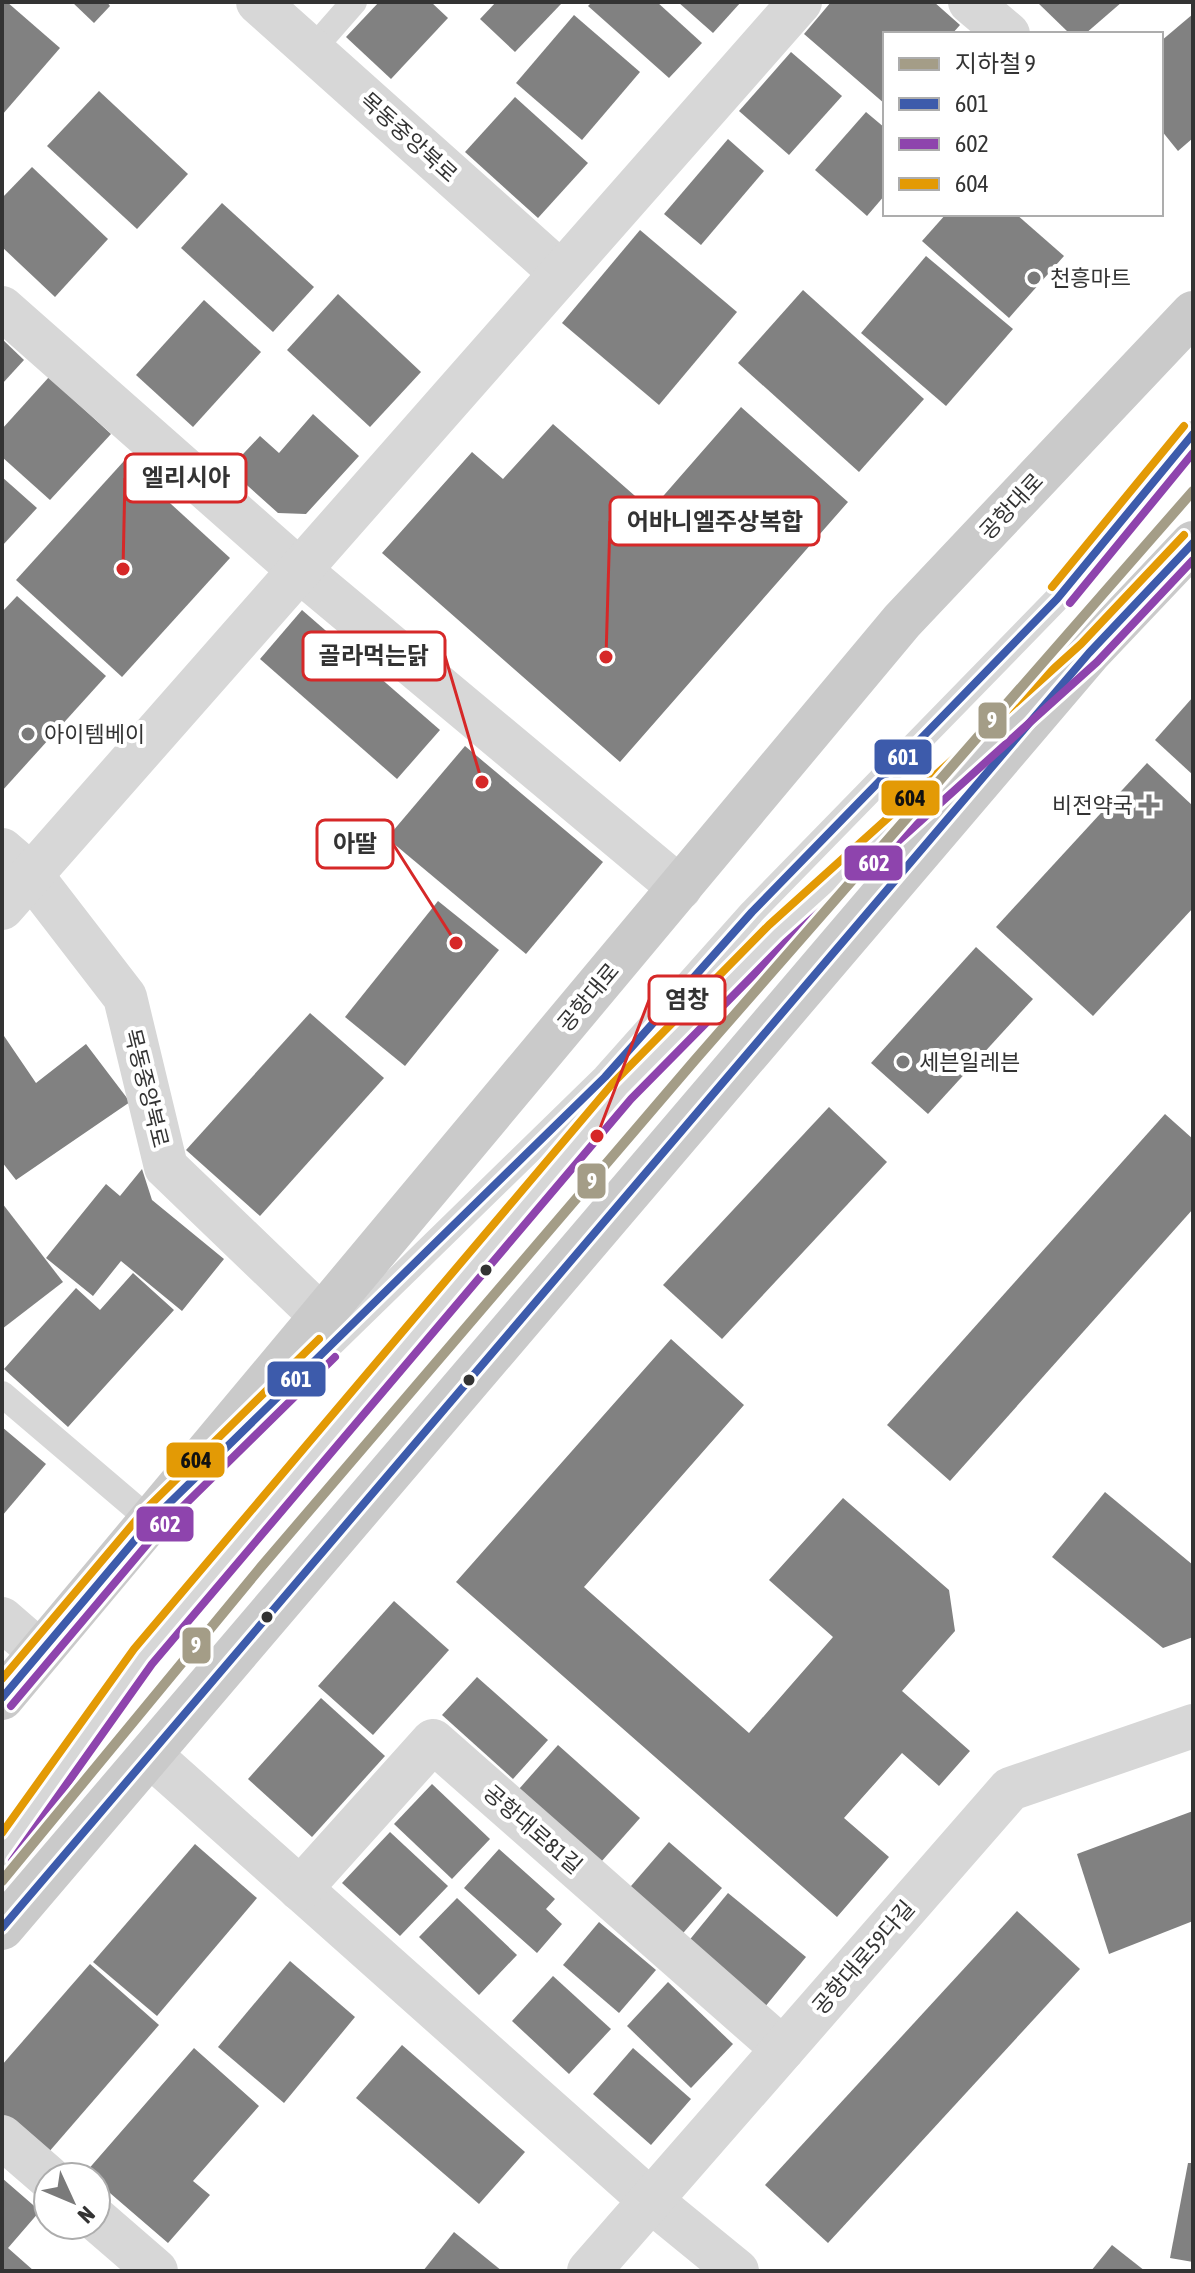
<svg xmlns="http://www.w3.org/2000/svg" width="1195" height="2273" viewBox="0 0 1195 2273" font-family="'Asap Condensed','Noto Sans KR',sans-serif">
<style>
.building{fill:#818181}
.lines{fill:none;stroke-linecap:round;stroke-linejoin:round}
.lane{stroke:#d7d7d7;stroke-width:26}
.street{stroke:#d7d7d7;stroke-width:44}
.primary{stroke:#cacaca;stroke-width:44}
.bus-1-casing{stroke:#fff;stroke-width:14}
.bus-2-casing{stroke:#fff;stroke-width:14}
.bus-3-casing{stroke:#fff;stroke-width:14}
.bus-1{stroke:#3d5bab;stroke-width:8}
.bus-2{stroke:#8e44ad;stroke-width:8}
.bus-3{stroke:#e39a05;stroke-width:8}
.metro-1-casing{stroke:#fff;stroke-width:16}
.metro-1{stroke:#a49d87;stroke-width:10}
.poi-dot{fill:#7a7a7a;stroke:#fff;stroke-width:3}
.bus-dot{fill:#333;stroke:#fff;stroke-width:3}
.labels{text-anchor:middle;stroke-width:8;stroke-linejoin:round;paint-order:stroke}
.street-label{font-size:22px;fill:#333;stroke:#fff}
.poi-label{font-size:22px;fill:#333;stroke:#fff;text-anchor:start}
.leader{fill:none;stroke:#d62828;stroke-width:3}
.callout-dot{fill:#d62828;stroke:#fff;stroke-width:3}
.callout{fill:#fff;stroke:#d62828;stroke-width:3}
.callout-label{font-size:24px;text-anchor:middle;font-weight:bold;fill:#333}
.line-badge{stroke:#fff;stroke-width:3}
.badge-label{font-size:22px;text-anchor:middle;font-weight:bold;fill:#fff}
.pale-badge-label{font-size:22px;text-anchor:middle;font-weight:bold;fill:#111}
</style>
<rect width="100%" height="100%" fill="#fff"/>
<!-- building -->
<g class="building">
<path d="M2,2H7L60,48L2,115Z"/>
<path d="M72,2H107L110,6L94,23Z"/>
<path d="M379,2H431L448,18L391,79L346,37Z"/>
<path d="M496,2H559L561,4L515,52L480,19Z"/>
<path d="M592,2H657L702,43L669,78L588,6Z"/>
<path d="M678,2H741L713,33Z"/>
<path d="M831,2H934L960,25L952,34H885V104L804,34Z"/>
<path d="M1037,2H1122L1085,34H1070Z"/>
<path d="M1193,14V138L1178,151L1161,130V41Z"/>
<path d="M574,15L640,72L582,140L516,83Z"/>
<path d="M791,52L842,96L789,155L739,111Z"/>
<path d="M99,91L188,174L137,229L47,146Z"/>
<path d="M515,97L588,163L538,218L465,152Z"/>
<path d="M866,112L885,128V195L867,216L815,170Z"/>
<path d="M728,139L764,171L701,245L664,214Z"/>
<path d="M32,167L108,239L55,297L2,247V198Z"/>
<path d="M222,203L314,287L273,332L181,248Z"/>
<path d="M946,214H1016L1064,256L1009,318L922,241Z"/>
<path d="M640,230L737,312L659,405L562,323Z"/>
<path d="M926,256L1013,329L946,406L861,333Z"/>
<path d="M803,290L924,399L859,472L738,363Z"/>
<path d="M338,294L421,372L370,427L287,350Z"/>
<path d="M204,300L261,352L193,427L136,375Z"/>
<path d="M2,339L24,360L2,384Z"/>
<path d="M49,377L111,434L50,500L2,457V429Z"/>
<path d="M741,407L848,502L620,762L382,553L472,452L503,479L553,424L651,510Z"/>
<path d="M313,414L359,456L306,514L278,513L229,469L260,436L279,453Z"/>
<path d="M124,461L230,558L122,677L16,580Z"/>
<path d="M2,477L37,508L2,546Z"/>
<path d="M17,596L106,676L2,791V612Z"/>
<path d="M302,610L440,730L397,779L260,659Z"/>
<path d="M1193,697V775L1155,740Z"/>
<path d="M465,746L603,862L526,954L387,838Z"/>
<path d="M1147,763L1193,806V908L1093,1016L996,927Z"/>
<path d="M438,901L499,950L405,1066L345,1017Z"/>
<path d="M976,947L1033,999L928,1114L871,1063Z"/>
<path d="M310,1013L384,1078L260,1216L186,1150Z"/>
<path d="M2,1033L36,1083L86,1044L130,1102L16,1180L2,1162Z"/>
<path d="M829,1107L887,1162L722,1339L663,1285Z"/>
<path d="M1165,1114L1193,1139V1209L950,1481L887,1425Z"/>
<path d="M142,1169L152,1200L224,1259L182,1311L121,1261L93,1296L46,1258L106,1184L120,1196Z"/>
<path d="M2,1203L63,1282L2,1329Z"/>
<path d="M133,1273L174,1310L68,1427L4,1369L76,1288L100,1310Z"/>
<path d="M671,1339L744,1405L584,1587L749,1733L833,1637L769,1580L843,1498L949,1590L955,1631L902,1691L970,1751L939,1786L902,1753L844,1818L889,1857L837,1917L456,1582Z"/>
<path d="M2,1427L46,1464L2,1516Z"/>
<path d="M1105,1492L1193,1565V1637L1163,1648L1052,1557Z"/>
<path d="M394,1601L449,1650L373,1735L318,1686Z"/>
<path d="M477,1677L548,1740L513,1779L442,1715Z"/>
<path d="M321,1698L385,1756L312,1837L248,1779Z"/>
<path d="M558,1745L640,1818L601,1862L519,1789Z"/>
<path d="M432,1784L490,1839L452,1879L394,1824Z"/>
<path d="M1193,1811V1921L1109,1954L1077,1854Z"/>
<path d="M390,1832L448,1886L400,1936L342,1883Z"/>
<path d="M669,1842L722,1888L678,1939L625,1893Z"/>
<path d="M195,1844L257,1898L157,2016L93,1962Z"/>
<path d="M499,1849L555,1899L546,1909L562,1924L537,1953L464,1888Z"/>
<path d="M728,1893L806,1957L764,2008L687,1943Z"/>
<path d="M457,1898L517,1955L479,1995L419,1937Z"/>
<path d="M1017,1911L1080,1969L828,2243L765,2185Z"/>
<path d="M599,1922L656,1970L619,2013L563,1965Z"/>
<path d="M290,1961L355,2017L284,2103L218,2047Z"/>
<path d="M90,1964L159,2025L48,2153L2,2114V2065Z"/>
<path d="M553,1976L611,2029L569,2074L512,2021Z"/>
<path d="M668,1982L733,2044L691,2088L627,2026Z"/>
<path d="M402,2045L525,2152L479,2204L356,2098Z"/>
<path d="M194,2048L259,2106L193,2181L210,2195L168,2243L96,2181V2177H92L86,2172Z"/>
<path d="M633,2048L691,2099L651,2145L593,2094Z"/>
<path d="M1188,2163H1193V2262L1170,2258Z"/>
<path d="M2,2178L40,2211L8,2248L34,2271H2Z"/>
<path d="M454,2232L502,2271H423Z"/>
<path d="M1112,2245L1145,2271H1091Z"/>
</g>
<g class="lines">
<!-- lane -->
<g class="lane">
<path d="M312,50L354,2"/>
<path d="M281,1393L605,1077L752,912L1057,599L1193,434"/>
<path d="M2,1394L151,1521L159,1513"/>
<path d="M2,1854L143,1657L622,1091L777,934L991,741"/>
</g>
<!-- street -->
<g class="street">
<path d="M258,2L561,273"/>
<path d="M970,2L1008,34"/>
<path d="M2,308L299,570L680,888"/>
<path d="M2,850L31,875L125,997L166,1167L321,1316"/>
<path d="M2,908L800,2"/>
<path d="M2,1619L40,1652"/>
<path d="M150,1755L650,2200L737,2271"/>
<path d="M300,1889L433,1741L783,2049"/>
<path d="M2,2137L48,2177"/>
<path d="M96,2219L156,2271"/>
<path d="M589,2271L1010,1789L1193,1726"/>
</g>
<!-- primary -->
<g class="primary">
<path d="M2,1698L902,621L1193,313"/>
<path d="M2,1928L1089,653L1193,543"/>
</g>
<!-- bus-1 casing -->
<g class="bus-1-casing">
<g id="bus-1">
<path d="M2,1698L151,1521L605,1077L752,912L1057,599L1193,434"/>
<path d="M2,1928L1089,653L1193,543"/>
</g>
</g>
<!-- bus-2 casing -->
<g class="bus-2-casing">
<g id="bus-2">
<path d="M1070,603L1193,453"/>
<path d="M11,1706L160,1529L335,1357"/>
<path d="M12,1861L152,1664L631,1099L785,943L1097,662L1193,560"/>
</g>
</g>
<!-- bus-3 casing -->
<g class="bus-3-casing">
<g id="bus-3">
<path d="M1052,587L1184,426"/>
<path d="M2,1679L143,1512L319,1339"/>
<path d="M2,1833L134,1649L613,1083L769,925L1081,644L1184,535"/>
</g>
</g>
<!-- bus-1 -->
<use href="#bus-1" class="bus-1"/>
<!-- bus-2 -->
<use href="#bus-2" class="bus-2"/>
<!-- bus-3 -->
<use href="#bus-3" class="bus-3"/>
<!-- metro-1 casing -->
<g class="metro-1-casing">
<path id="metro-1" d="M2,1881L261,1567L695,1060L1193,491"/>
</g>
<!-- metro-1 -->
<use href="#metro-1" class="metro-1"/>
</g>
<!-- markers -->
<g class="poi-dot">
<circle cx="1034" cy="278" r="8"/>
<circle cx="28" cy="734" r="8"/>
<path d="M1145 793h8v8h8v8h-8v8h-8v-8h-8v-8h8z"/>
<circle cx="903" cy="1062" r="8"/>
</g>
<g class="bus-dot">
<circle cx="486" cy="1270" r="7"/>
<circle cx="469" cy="1380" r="7"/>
<circle cx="267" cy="1617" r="7"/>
</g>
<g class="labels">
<!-- street labels -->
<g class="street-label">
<text transform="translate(409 137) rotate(42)" y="8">목동중앙북로</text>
<text transform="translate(1011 506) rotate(-47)" y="8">공항대로</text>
<text transform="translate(588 997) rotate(-50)" y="8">공항대로</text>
<text transform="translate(147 1088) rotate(76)" y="8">목동중앙북로</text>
<text transform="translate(533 1829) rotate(41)" y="8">공항대로81길</text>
<text transform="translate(863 1957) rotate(-49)" y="8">공항대로59다길</text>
</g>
<!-- poi labels -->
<g class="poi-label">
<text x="1050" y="286">천흥마트</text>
<text x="44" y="742">아이템베이</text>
<text x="1133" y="813" text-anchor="end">비전약국</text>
<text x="919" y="1070">세븐일레븐</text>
</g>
</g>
<!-- callouts -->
<path class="leader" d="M123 569L125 478M606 657L610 521M482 782L445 656M456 943L393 844M597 1136L649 1000"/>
<g class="callout-dot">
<circle cx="123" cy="569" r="8"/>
<circle cx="606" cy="657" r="8"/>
<circle cx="482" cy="782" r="8"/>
<circle cx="456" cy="943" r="8"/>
<circle cx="597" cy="1136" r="8"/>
</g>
<g class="callout">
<rect x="125" y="454" width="121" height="48" rx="8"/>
<rect x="610" y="497" width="209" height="48" rx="8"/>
<rect x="303" y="632" width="142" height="48" rx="8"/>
<rect x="317" y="820" width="76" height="48" rx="8"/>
<rect x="649" y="976" width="76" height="48" rx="8"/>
</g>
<g class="callout-label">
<text x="186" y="486">엘리시아</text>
<text x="715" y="530">어바니엘주상복합</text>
<text x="374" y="664">골라먹는닭</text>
<text x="355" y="852">아딸</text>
<text x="687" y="1008">염창</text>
</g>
<g class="line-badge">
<rect x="977" y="701" width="31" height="39" rx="8" fill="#a49d87"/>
<rect x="873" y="738" width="60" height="38" rx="8" fill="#3d5bab"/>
<rect x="880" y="779" width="61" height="38" rx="8" fill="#e39a05"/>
<rect x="843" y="844" width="61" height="38" rx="8" fill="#8e44ad"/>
<rect x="576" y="1162" width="31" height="38" rx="8" fill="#a49d87"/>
<rect x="266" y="1360" width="61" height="38" rx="8" fill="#3d5bab"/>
<rect x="165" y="1441" width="61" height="38" rx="8" fill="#e39a05"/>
<rect x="135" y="1505" width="60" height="38" rx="8" fill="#8e44ad"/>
<rect x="181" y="1626" width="31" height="39" rx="8" fill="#a49d87"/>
</g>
<g class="badge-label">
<text x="992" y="728">9</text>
<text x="903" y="765">601</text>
<text x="874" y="871">602</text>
<text x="592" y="1189">9</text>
<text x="296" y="1387">601</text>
<text x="165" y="1532">602</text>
<text x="196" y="1653">9</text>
</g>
<g class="pale-badge-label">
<text x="910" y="806">604</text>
<text x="196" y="1468">604</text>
</g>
<!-- border -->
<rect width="1195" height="2273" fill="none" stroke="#333333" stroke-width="8"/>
<!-- legend -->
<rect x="883" y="32" width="280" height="184" fill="#ffffff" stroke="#adadad" stroke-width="2"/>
<rect x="899" y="58" width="40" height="12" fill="#a49d87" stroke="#adadad" stroke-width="2"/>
<text x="955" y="72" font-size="24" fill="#333333">지하철 9</text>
<rect x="899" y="98" width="40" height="12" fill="#3d5bab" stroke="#adadad" stroke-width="2"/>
<text x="955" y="112" font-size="24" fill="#333333">601</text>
<rect x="899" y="138" width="40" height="12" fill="#8e44ad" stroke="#adadad" stroke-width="2"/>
<text x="955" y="152" font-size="24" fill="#333333">602</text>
<rect x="899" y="178" width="40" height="12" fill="#e39a05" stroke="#adadad" stroke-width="2"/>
<text x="955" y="192" font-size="24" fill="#333333">604</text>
<!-- north arrow -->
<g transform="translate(72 2201) rotate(134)"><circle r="38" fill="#ffffff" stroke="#adadad" stroke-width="2"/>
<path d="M0-6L14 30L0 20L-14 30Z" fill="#7a7a7a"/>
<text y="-12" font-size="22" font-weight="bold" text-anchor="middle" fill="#333333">N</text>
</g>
</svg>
